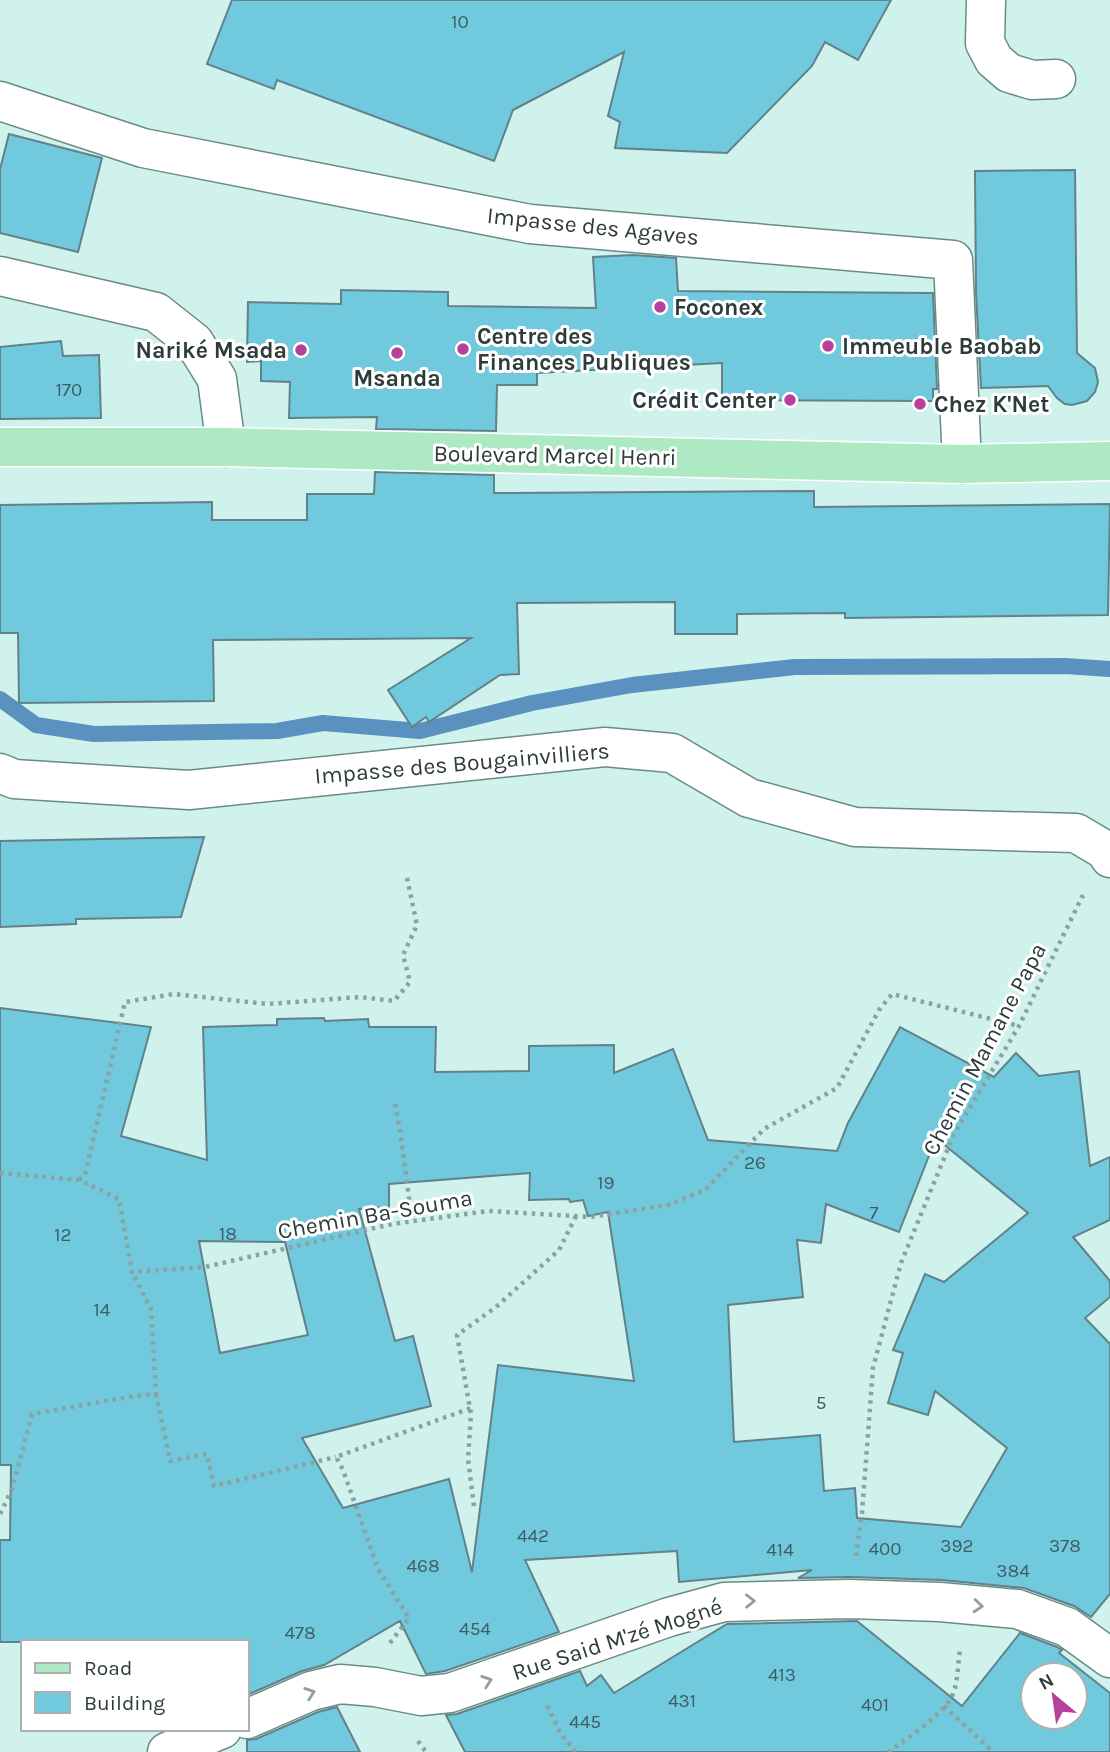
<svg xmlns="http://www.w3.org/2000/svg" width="1110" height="1752" viewBox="0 0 1110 1752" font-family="Karla,sans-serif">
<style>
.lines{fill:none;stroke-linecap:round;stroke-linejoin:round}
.stream{stroke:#5b91bf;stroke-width:16}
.building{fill:#71c9de;stroke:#628189;stroke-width:2;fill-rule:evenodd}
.minor-casing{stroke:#6a8a85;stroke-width:41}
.major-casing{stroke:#fff;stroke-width:41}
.path{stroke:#8aa3a0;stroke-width:4.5;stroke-dasharray:3.5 5;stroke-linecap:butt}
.minor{stroke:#fff;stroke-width:38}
.major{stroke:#ade9c2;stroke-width:38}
.oneway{stroke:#969d9c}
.poi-dot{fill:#b5419b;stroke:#fff;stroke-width:2.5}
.labels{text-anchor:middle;stroke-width:6;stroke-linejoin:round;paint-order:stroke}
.number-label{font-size:19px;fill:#3e5e62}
.street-label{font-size:23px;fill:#2d3b39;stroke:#fff}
.poi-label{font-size:23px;font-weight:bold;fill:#2d3b39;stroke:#fff;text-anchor:start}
</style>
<rect width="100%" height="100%" fill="#cff2ed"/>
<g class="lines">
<!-- stream -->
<path class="stream" d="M0,699L36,725L94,734L277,731L323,723L420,731L532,703L632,685L795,667L1065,666L1110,669"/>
</g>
<!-- building -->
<g class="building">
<path d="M232,0H891L858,60L825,42L812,66L727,153L615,148L620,122L608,116L624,52L513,110L494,161L277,80L274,89L207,64Z"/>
<path d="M9,134L102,158L78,252L0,233V169Z"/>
<path d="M1075,170L1077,353L1095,368L1098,382L1095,392L1087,401L1072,405L1065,404L1057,398L1048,386L981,388L976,293L975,171Z"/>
<path d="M633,255L676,258L678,291L933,293L937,389H933V401L722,400V363L537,373V385H497L496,431L376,429L377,417L289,418L290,382L261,381V361L247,362L248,302L341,304V290L448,292V306L596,308L593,257Z"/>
<path d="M61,341L63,356L99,355L101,418L0,419V347Z"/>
<path d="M375,472L494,475V493L814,491V507L1110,504L1108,615L845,618V613L737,614V634H675V602L517,603L519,674L500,675L429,722L426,717L412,727L388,690L471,638L213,640L214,701L19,703L18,633H0V505L212,502V520H307V494H374Z"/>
<path d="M204,837L181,917L76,919V924L0,927V841Z"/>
<path d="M0,1008L151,1027L121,1136L207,1160L203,1027L277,1025V1019L324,1018L325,1021L368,1019L369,1027H436L435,1072L529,1071V1046L614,1045V1073L673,1049L708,1140L837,1151L848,1123L900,1027L994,1077L1016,1053L1039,1076L1079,1071L1090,1166L1110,1157V1220L1073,1237L1110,1281V1297L1085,1318L1110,1344V1594L1091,1617L1074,1606L1024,1588L942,1580L850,1577L798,1578L812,1570L679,1582L677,1551L525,1560L559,1632L445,1671L426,1674L400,1621L324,1665L302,1671L247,1695V1642H0V1540H10L11,1465H0ZM936,1138L1028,1213L944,1282L925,1274L893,1350L903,1353L888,1403L928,1415L935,1391L1007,1448L961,1527L857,1518L855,1488L824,1491L820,1435L734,1442L728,1305L803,1297L797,1240L821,1243L826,1204L899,1232ZM530,1173L529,1200L569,1199L570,1202L583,1200L588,1216L608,1212L634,1381L498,1365L472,1572L449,1479L343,1508L302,1438L431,1406L413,1336L395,1341L359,1209L389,1207V1184ZM199,1241L285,1242L308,1335L220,1353Z"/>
<path d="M857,1621L962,1706L1020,1633L1057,1647L1062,1650L1059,1653L1110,1693V1752H465L446,1715L457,1714L580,1671L587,1686L601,1675L614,1693L727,1624ZM1033,1675H1075V1717H1033Z"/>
<path d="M337,1707L360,1752H247V1740L256,1739L318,1712Z"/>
</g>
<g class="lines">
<!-- minor casing -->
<g class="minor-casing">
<g id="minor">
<path d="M986,0L985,43L994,60L1009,73L1032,80L1056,79"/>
<path d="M0,101L143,148L530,224L953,260L962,464"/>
<path d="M0,276L156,312L194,342L217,379L226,447"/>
<path d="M0,773L14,779L189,790L605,747L672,753L749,798L855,827L1076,833L1105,850L1110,858"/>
<path d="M247,1719L311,1691L340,1684L375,1687L421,1696L450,1693L669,1617L724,1602L849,1599L940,1602L1017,1609L1067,1627L1110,1658"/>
<path d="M167,1752L222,1729"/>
</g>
</g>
<!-- major casing -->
<g class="major-casing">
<path id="major" d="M0,447H226L962,464L1110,461"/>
</g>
<!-- path -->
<g class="path">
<path d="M395,1104L400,1130L412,1221"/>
<path d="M0,1173L79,1180L119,1199L132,1272L205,1267L392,1224L488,1211L590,1217L668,1205L705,1190L764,1129L837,1088L879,1010L892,994L1019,1026"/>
<path d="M79,1180L85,1175L125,1002L174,994L268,1004L360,997L394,1001L410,982L403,955L417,925L407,878"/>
<path d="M156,1394L170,1461L207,1454L214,1486L336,1457"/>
<path d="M474,1506L468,1459L471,1414L457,1335L496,1307L559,1250L576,1216"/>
<path d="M0,1514L12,1489L32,1414L135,1396L156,1394L151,1309L132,1272"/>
<path d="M856,1556L862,1513L873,1368L901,1263L954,1134L1019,1026L1083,895"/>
<path d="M390,1643L409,1618L378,1569L343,1470L336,1457L471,1408"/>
<path d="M547,1706L561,1734L576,1752"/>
<path d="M944,1706L991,1750"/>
<path d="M418,1741L426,1752"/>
<path d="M888,1752C908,1737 949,1713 955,1688C958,1676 958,1663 960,1650"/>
</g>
<!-- minor -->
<use href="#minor" class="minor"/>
<!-- major -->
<use href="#major" class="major"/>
</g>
<!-- one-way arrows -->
<defs><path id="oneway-chevron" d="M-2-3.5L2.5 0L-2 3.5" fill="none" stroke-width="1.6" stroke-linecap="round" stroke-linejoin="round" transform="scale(1.75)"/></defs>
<g class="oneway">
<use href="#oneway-chevron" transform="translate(750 1601) rotate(-1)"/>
<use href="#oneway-chevron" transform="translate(978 1606) rotate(5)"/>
<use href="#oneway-chevron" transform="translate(487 1681) rotate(-19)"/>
<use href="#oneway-chevron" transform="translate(310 1693) rotate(-19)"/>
</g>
<!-- markers -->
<g class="poi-dot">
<circle cx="660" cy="307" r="7"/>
<circle cx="828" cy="346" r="7"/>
<circle cx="463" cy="349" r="7"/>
<circle cx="301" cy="350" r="7"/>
<circle cx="397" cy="353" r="7"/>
<circle cx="790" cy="400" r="7"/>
<circle cx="920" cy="404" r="7"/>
</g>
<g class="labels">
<!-- number labels -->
<g class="number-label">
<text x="460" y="28">10</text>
<text x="69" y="396">170</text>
<text x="755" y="1169">26</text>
<text x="606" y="1189">19</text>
<text x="874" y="1219">7</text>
<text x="228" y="1240">18</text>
<text x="63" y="1241">12</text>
<text x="102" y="1316">14</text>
<text x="821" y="1409">5</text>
<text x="533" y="1542">442</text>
<text x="957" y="1552">392</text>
<text x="1065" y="1552">378</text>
<text x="885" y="1555">400</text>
<text x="780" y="1556">414</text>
<text x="423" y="1572">468</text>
<text x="1013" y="1577">384</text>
<text x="475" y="1635">454</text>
<text x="300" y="1639">478</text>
<text x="782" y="1681">413</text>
<text x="682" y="1707">431</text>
<text x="875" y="1711">401</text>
<text x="585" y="1728">445</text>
</g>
<!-- street labels -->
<g class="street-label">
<text transform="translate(593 226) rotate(6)" y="8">Impasse des Agaves</text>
<text transform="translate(555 455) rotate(1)" y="8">Boulevard Marcel Henri</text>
<text transform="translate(462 763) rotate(-5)" y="8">Impasse des Bougainvilliers</text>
<text transform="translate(984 1049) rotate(-62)" y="8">Chemin Mamane Papa</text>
<text transform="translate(375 1214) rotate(-10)" y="8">Chemin Ba-Souma</text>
<text transform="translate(617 1639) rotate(-18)" y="8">Rue Said M'zé Mogné</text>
</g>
<!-- poi labels -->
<g class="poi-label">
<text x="674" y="315">Foconex</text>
<text x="477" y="344">Centre des<tspan x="477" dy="26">Finances Publiques</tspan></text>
<text x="842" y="354">Immeuble Baobab</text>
<text x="287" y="358" text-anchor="end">Nariké Msada</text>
<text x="397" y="386" text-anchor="middle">Msanda</text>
<text x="776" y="408" text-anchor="end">Crédit Center</text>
<text x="934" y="412">Chez K'Net</text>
</g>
</g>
<!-- legend -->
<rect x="21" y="1640" width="228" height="91" fill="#ffffff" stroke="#abb1b0" stroke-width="2"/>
<rect x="35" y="1663" width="35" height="10" fill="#ade9c2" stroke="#abb1b0" stroke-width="2"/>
<text x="84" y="1675" font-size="21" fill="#2d3b39">Road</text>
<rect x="35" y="1692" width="35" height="21" fill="#71c9de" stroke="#abb1b0" stroke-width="2"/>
<text x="84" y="1710" font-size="21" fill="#2d3b39">Building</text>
<!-- north arrow -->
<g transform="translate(1054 1696) rotate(331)"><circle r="33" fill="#ffffff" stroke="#abb1b0" stroke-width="2"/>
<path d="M0-5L12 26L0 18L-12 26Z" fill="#b5419b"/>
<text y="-10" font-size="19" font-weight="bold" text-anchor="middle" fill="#2d3b39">N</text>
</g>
</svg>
